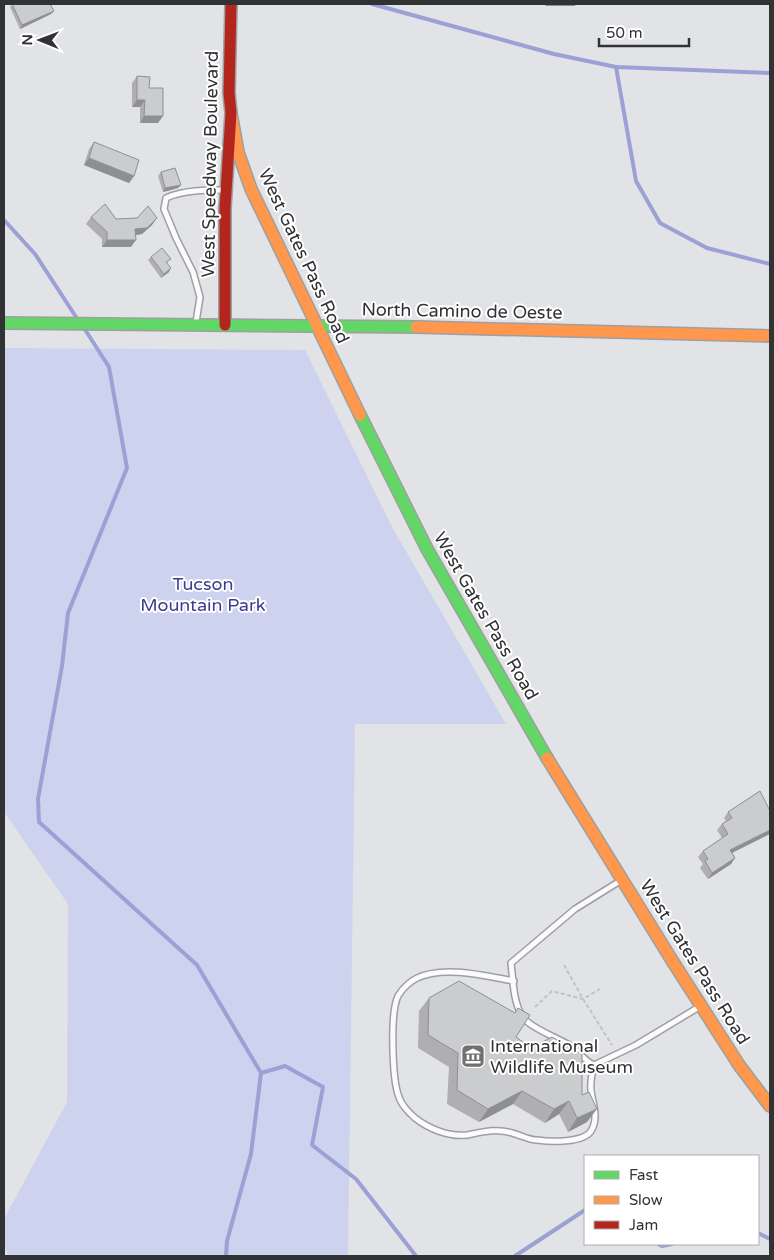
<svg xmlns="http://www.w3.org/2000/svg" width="774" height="1260" viewBox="0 0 774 1260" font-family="'Varela Round',sans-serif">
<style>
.green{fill:#cdd2ef}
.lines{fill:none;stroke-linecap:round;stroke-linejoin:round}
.stream{stroke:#9ba1d4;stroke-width:4}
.lane-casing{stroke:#9e9fa1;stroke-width:8}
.fast-casing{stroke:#9e9fa1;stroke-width:14}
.slow-casing{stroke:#9e9fa1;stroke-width:14}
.jam-casing{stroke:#9e9fa1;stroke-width:14}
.path{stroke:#c1c2c3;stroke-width:2;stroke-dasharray:4 2.5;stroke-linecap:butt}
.lane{stroke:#fbfbfb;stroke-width:5}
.fast{stroke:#63d668;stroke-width:11}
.slow{stroke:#ff974d;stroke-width:11}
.jam{stroke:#b3261e;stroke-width:11}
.wall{fill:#afafb1}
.shaded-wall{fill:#8e8f90}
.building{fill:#cbccce;stroke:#8e8f90}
.labels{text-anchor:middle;stroke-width:4;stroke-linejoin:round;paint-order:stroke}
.street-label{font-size:18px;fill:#313234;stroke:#fff}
.park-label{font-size:18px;fill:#3c3d92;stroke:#fff}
.poi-label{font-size:18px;fill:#313234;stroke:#fff;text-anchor:start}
</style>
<rect width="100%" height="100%" fill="#e2e3e6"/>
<!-- green -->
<path class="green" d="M4,348L305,350L392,527L506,724H355L348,1256H8L4,1244V1219L67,1102L68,904L4,812Z"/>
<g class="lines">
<!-- stream -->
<g class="stream">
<path d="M372,4L554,54L616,67L770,73"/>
<path d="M616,67L636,181L660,223L707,248L770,264"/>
<path d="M4,220L35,254L78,320"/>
<path d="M84,328L109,367L127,468L68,613L62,666L38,799L39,822L197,965L261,1073L251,1154L227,1241L226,1256"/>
<path d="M261,1073L285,1066L323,1087L312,1145L356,1179L416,1256"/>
<path d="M758,1233L770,1239"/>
<path d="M658,1244L662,1246L672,1244"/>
<path d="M515,1256L585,1210"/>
</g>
<!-- lane casing -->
<g class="lane-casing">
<g id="lane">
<path d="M196,322L200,297L193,272L176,238L164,209L166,198C183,190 207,190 225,190"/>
<path d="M620,881L575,909L511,963C513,979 513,1001 522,1016C530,1028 558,1038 571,1046C580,1052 584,1061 594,1065L636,1045L699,1007"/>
<path d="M514,981C486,976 444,965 417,978C409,982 403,988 398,996C390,1012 392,1080 399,1097C401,1104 409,1113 415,1118C429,1129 449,1137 467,1135C482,1132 498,1128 512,1133C520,1135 529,1140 537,1140C550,1142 583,1143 591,1131C599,1119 593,1104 591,1091C590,1082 592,1073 594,1065"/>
</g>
</g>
<!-- fast casing -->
<g class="fast-casing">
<g id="fast">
<path d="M4,323L416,327"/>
<path d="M360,415L427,549L547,758"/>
</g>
</g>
<!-- slow casing -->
<g class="slow-casing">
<g id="slow">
<path d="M231,113L238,152L251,189L360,415"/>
<path d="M416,327L770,336"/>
<path d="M547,758L673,962L739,1065L770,1106"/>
</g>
</g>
<!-- jam casing -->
<g class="jam-casing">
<path id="jam" d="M225,325V208L231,113L229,93L231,4"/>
</g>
<!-- path -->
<g class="path">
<path d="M564,965L583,999L612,1045"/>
<path d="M535,1007L552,991L583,999L600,989"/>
</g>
<!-- lane -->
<use href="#lane" class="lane"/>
<!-- fast -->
<use href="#fast" class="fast"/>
<!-- slow -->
<use href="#slow" class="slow"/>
<!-- jam -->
<use href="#jam" class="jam"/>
</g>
<!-- wall -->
<g class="wall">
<path d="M13,4L51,14L20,29L10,7Z"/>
<path d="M137,76L149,88L158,123H140V107H132V83Z"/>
<path d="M94,142L134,176L129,183L84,165L89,149Z"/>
<path d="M161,172L178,188L163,192L158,176Z"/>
<path d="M91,217L116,219L152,225L142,234L136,235L131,247H102V239L86,224Z"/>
<path d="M151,257L168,262L167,263L169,272L161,278L148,260Z"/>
<path d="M760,791L732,853L735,858L731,864L708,879L700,868L703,864L698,857L703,851L722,838L717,830L722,824L726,821L724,818L728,812Z"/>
<path d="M429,998L515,1013L518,1008L516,1037L582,1095L587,1122L568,1132L559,1114L545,1123L513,1104L479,1122L447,1104L449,1067L418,1048L419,1011Z"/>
</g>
<!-- shaded-wall -->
<g class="shaded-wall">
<path d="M547,4H576L575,6H545Z"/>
<path d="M635,4H662L661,5H634Z"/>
<path d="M54,11L51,14L20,29L22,25Z"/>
<path d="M137,100H145L140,107H132Z"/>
<path d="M144,116H163L158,123H140Z"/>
<path d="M89,158L134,176L129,183L84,165Z"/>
<path d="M181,185L178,188L163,192L165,188Z"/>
<path d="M157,218L152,225L142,234L130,236L135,229Z"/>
<path d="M107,240H136L131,247H102Z"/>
<path d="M171,268L169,272L161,278L164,274Z"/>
<path d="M770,830V834L726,856L730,850Z"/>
<path d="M735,858L731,864L708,879L712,873Z"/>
<path d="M522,1091L513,1104L479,1122L488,1109Z"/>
<path d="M569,1101L559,1114L545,1123L554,1109Z"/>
<path d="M597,1109L587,1122L568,1132L577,1118Z"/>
</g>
<!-- building -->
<g class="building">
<path d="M12,4H50L54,11L22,25Z"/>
<path d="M137,76L150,77L149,88H163V116H144L145,100H137Z"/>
<path d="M94,142L139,160L134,176L89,158Z"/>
<path d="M175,168L181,185L165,188L161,172Z"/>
<path d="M105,204L116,219L137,218L148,206L157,218L147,228L135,229L136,240H107V232L91,217Z"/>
<path d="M162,248L171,259L166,262L171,268L164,274L151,257Z"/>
<path d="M760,791L770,811V830L730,850L735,858L712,873L705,861L708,859L703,851L728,834L722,824L732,818L728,812Z"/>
<path d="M459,981L515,1013L518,1008L530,1015L516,1037L531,1048L552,1037L582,1054V1095L589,1092L597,1109L577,1118L569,1101L554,1109L522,1091L488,1109L457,1090L458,1053L428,1035L429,998Z"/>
</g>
<!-- icons -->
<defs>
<g id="museum-square" transform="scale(1.25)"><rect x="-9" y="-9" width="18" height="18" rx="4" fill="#6f7072" stroke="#fff"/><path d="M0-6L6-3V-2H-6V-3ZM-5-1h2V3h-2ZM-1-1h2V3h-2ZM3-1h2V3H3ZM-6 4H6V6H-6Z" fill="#fff"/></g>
</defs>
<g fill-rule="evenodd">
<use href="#museum-square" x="473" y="1056"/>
</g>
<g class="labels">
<!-- street labels -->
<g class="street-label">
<text transform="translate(210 164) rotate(-89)" y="6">West Speedway Boulevard</text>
<text transform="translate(304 256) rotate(65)" y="6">West Gates Pass Road</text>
<text transform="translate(462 311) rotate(1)" y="6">North Camino de Oeste</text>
<text transform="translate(486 616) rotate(60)" y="6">West Gates Pass Road</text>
<text transform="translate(695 962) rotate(58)" y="6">West Gates Pass Road</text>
</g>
<!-- park labels -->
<g class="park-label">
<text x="203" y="590">Tucson<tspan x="203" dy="21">Mountain Park</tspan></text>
</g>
<!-- poi labels -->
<g class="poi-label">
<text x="490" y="1052">International<tspan x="490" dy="21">Wildlife Museum</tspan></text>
</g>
</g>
<!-- border -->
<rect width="774" height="1260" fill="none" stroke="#313234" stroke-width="10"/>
<!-- legend -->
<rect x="584" y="1155" width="175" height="90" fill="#ffffff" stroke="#adadae"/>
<rect x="594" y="1171" width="25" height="8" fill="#63d668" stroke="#adadae"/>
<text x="629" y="1180" font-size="15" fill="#313234">Fast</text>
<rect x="594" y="1196" width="25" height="8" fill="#ff974d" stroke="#adadae"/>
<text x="629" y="1205" font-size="15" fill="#313234">Slow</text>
<rect x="594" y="1221" width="25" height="8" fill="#b3261e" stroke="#adadae"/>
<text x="629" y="1230" font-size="15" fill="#313234">Jam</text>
<!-- north arrow -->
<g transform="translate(40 40) rotate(271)" stroke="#ffffff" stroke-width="4" paint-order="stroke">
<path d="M0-4L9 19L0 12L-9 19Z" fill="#313234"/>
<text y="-8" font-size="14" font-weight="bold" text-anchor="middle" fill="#313234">N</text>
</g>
<!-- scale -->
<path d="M599 38v8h90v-8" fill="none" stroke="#313234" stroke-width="2.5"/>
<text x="606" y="38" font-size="15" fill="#313234" stroke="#ffffff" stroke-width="4" paint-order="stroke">50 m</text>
</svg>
